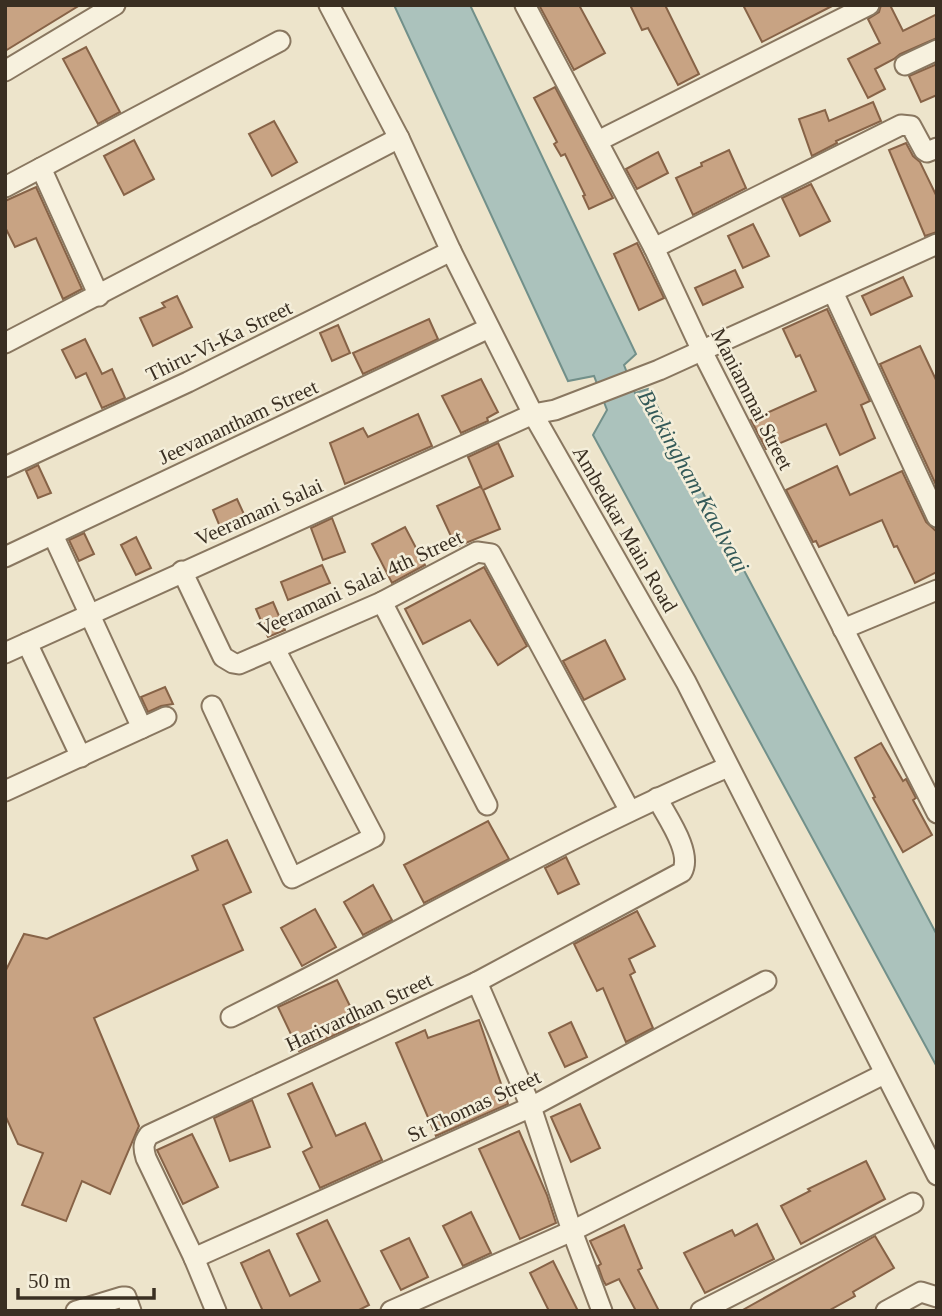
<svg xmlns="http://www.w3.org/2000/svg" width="942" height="1316" viewBox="0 0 942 1316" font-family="Georgia,serif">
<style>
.water{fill:#abc2bc;stroke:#72908a;stroke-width:2}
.building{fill:#c8a383;stroke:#876347;stroke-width:2}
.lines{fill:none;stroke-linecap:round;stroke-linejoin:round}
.minor-casing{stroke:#897760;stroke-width:23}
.minor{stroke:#f7f1de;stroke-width:19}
.labels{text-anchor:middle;stroke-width:5;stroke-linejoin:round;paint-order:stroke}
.street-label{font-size:21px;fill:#3a2f22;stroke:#f4eeda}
.water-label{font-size:23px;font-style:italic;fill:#335958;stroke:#f4eeda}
</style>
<rect width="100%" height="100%" fill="#ede4cb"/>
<!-- water -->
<path class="water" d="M394,5H470L636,354L624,365L635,393L648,389L937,935V1067L593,435L607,410L594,376L568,381Z"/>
<!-- building -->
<g class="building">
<path d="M5,5H80L5,51Z"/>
<path d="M539,5H579L605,53L574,70Z"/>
<path d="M630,5H665L699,74L678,85L648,28L642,30Z"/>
<path d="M743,5H834L762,42Z"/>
<path d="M881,5H890L903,31L937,14V38L900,54L894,59L875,69L885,89L868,98L848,59L880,43L868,19L879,12Z"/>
<path d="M86,47L120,112L98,124L63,59Z"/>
<path d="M937,64V95L921,102L909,76Z"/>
<path d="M555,87L613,198L589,209L583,196L585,195L565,154L561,156L554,144L557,142L534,98Z"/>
<path d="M873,102L881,121L836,141L837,143L812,156L799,119L825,110L829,121Z"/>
<path d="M274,121L297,162L272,176L249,134Z"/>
<path d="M134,140L154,179L124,195L104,156Z"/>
<path d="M906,143L913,156L920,162L937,197V232L925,236L889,150Z"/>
<path d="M729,150L746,188L693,215L676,178L702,166L701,163Z"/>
<path d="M658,152L668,173L637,189L626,169Z"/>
<path d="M811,184L830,221L800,236L782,198Z"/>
<path d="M36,187L82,289L63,299L36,238L15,247L5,227V201Z"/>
<path d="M753,224L769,256L743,268L728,236Z"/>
<path d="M637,243L664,298L639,310L614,254Z"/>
<path d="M735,270L743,287L703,305L695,288Z"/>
<path d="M903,277L912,296L871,315L862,296Z"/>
<path d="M177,296L192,327L153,346L140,318L165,307L162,303Z"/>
<path d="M827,309L870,401L861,405L875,438L840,455L826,424L766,449L751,420L816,391L800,355L796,357L783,329Z"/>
<path d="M429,319L438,339L363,374L353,353Z"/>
<path d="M338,325L350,353L332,361L320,333Z"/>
<path d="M85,339L102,374L112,369L125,398L102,408L86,373L76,378L62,350Z"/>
<path d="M920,346L937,382V487L880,364Z"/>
<path d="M481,379L498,412L487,418L488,421L461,433L442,396Z"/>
<path d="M418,414L432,446L345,484L330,443L363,428L368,437Z"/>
<path d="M498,443L513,476L483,490L500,529L456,547L437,506L481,486L482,489L468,457Z"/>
<path d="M38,465L51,493L38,498L26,471Z"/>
<path d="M837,466L850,495L902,471L926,522L937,532V572L915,583L897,546L894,547L882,520L819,547L816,541L813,542L786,490Z"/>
<path d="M237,499L248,523L223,534L213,510Z"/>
<path d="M332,518L345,552L323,560L311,528Z"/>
<path d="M405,527L425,565L392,583L372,544Z"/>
<path d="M84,533L94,554L79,561L69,540Z"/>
<path d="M136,537L151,568L136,575L121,545Z"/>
<path d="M322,565L330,583L288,600L281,582Z"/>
<path d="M484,567L527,646L498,665L470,620L423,644L405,609Z"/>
<path d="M273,602L285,630L268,637L256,609Z"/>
<path d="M605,640L625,679L584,700L563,661Z"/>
<path d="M165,687L173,704L161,706L148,712L141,697Z"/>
<path d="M881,743L903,781L906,779L916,798L913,800L932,835L903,852L873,798L875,797L855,758Z"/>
<path d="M488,821L509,859L424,903L404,865Z"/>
<path d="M227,840L251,892L223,905L243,950L94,1018L139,1126L110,1194L82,1181L66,1221L22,1205L43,1153L18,1144L5,1115V972L24,934L47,939L198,870L192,856Z"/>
<path d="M566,857L579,884L558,894L545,868Z"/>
<path d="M373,885L392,920L363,935L344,902Z"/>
<path d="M315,909L336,947L302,966L281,928Z"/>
<path d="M637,911L655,946L629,959L635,972L630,975L653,1028L626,1042L603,988L597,991L574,944Z"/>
<path d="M337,980L359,1024L299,1051L278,1007Z"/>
<path d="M479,1020L508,1104L436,1136L396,1043L425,1030L428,1038Z"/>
<path d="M571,1022L587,1057L565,1067L549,1033Z"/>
<path d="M312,1083L336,1136L365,1123L382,1160L320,1188L303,1152L312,1147L288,1094Z"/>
<path d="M252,1100L270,1147L230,1161L214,1118Z"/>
<path d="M580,1104L600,1148L571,1162L551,1117Z"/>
<path d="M519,1131L547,1195L556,1223L520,1239L479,1149Z"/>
<path d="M192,1134L218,1187L183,1204L157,1150Z"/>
<path d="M866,1161L885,1199L801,1244L781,1206L810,1191L808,1189Z"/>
<path d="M471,1212L491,1253L463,1266L443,1226Z"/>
<path d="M327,1220L369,1305L357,1311H260L262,1309L241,1263L269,1250L290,1296L320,1281L297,1234Z"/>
<path d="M757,1224L774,1259L705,1293L684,1253L732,1230L735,1236Z"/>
<path d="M624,1225L642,1268L638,1270L659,1311H636L619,1279L606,1285L603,1280L598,1266L601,1264L590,1241Z"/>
<path d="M875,1236L894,1268L853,1292L855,1296L828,1311H741Z"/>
<path d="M409,1238L428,1277L401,1290L381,1251Z"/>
<path d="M553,1261L578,1311H549L530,1273Z"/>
</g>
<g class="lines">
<!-- minor casing -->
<g class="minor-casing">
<g id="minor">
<path d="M329,5L399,138L451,251L533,414L686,682L937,1175"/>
<path d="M525,5L654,248L702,351L937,813"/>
<path d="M905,65L937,50"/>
<path d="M5,71L115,5"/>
<path d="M598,141L869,5"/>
<path d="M41,168L99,296"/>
<path d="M5,187L280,41"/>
<path d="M654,248L901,125L911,126L924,150L927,152L937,148"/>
<path d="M833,292L937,517"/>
<path d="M5,343L399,138"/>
<path d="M5,467L188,382L451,251"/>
<path d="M53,535L142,728"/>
<path d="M5,557L489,328"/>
<path d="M182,571L223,657L233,663L239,664L382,602L477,552L491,554L630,811"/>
<path d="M382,602L487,805"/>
<path d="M843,629L937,590"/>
<path d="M27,643L81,757"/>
<path d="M5,653L533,414L555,410L659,370L937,244"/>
<path d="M212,706L292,878L374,837L275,649"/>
<path d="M5,791L166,717"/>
<path d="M477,982L531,1107L572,1231L602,1311"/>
<path d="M231,1017C397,935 557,840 728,767"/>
<path d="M194,1258L531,1107L766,981"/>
<path d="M76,1311L122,1297H126L131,1311"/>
<path d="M216,1311L194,1258L146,1158C143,1148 143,1143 149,1135L477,982L682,872C693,852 666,816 657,798"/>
<path d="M391,1311L572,1231L884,1074"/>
<path d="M701,1311L913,1203"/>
<path d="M886,1311L921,1292L937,1297"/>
</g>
</g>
<!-- minor -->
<use href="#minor" class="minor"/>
</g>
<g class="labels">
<!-- street labels -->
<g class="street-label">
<text transform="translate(219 341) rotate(-26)" y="7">Thiru-Vi-Ka Street</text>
<text transform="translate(752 399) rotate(63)" y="7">Maniammai Street</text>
<text transform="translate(238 422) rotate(-25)" y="7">Jeevanantham Street</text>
<text transform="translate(259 512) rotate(-24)" y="7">Veeramani Salai</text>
<text transform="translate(625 529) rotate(60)" y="7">Ambedkar Main Road</text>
<text transform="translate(360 583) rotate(-25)" y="7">Veeramani Salai 4th Street</text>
<text transform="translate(359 1012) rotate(-25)" y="7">Harivardhan Street</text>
<text transform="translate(474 1106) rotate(-25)" y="7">St Thomas Street</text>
</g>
<!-- water labels -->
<g class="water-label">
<text transform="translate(694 481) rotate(61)" y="8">Buckingham Kaalvaai</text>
</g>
</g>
<!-- border -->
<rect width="942" height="1316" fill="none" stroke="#3a2f22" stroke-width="14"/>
<!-- scale -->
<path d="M18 1288v10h136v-10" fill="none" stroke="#3a2f22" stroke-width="3.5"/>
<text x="28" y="1288" font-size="21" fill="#3a2f22" stroke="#f4eeda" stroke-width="5" paint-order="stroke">50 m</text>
</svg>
